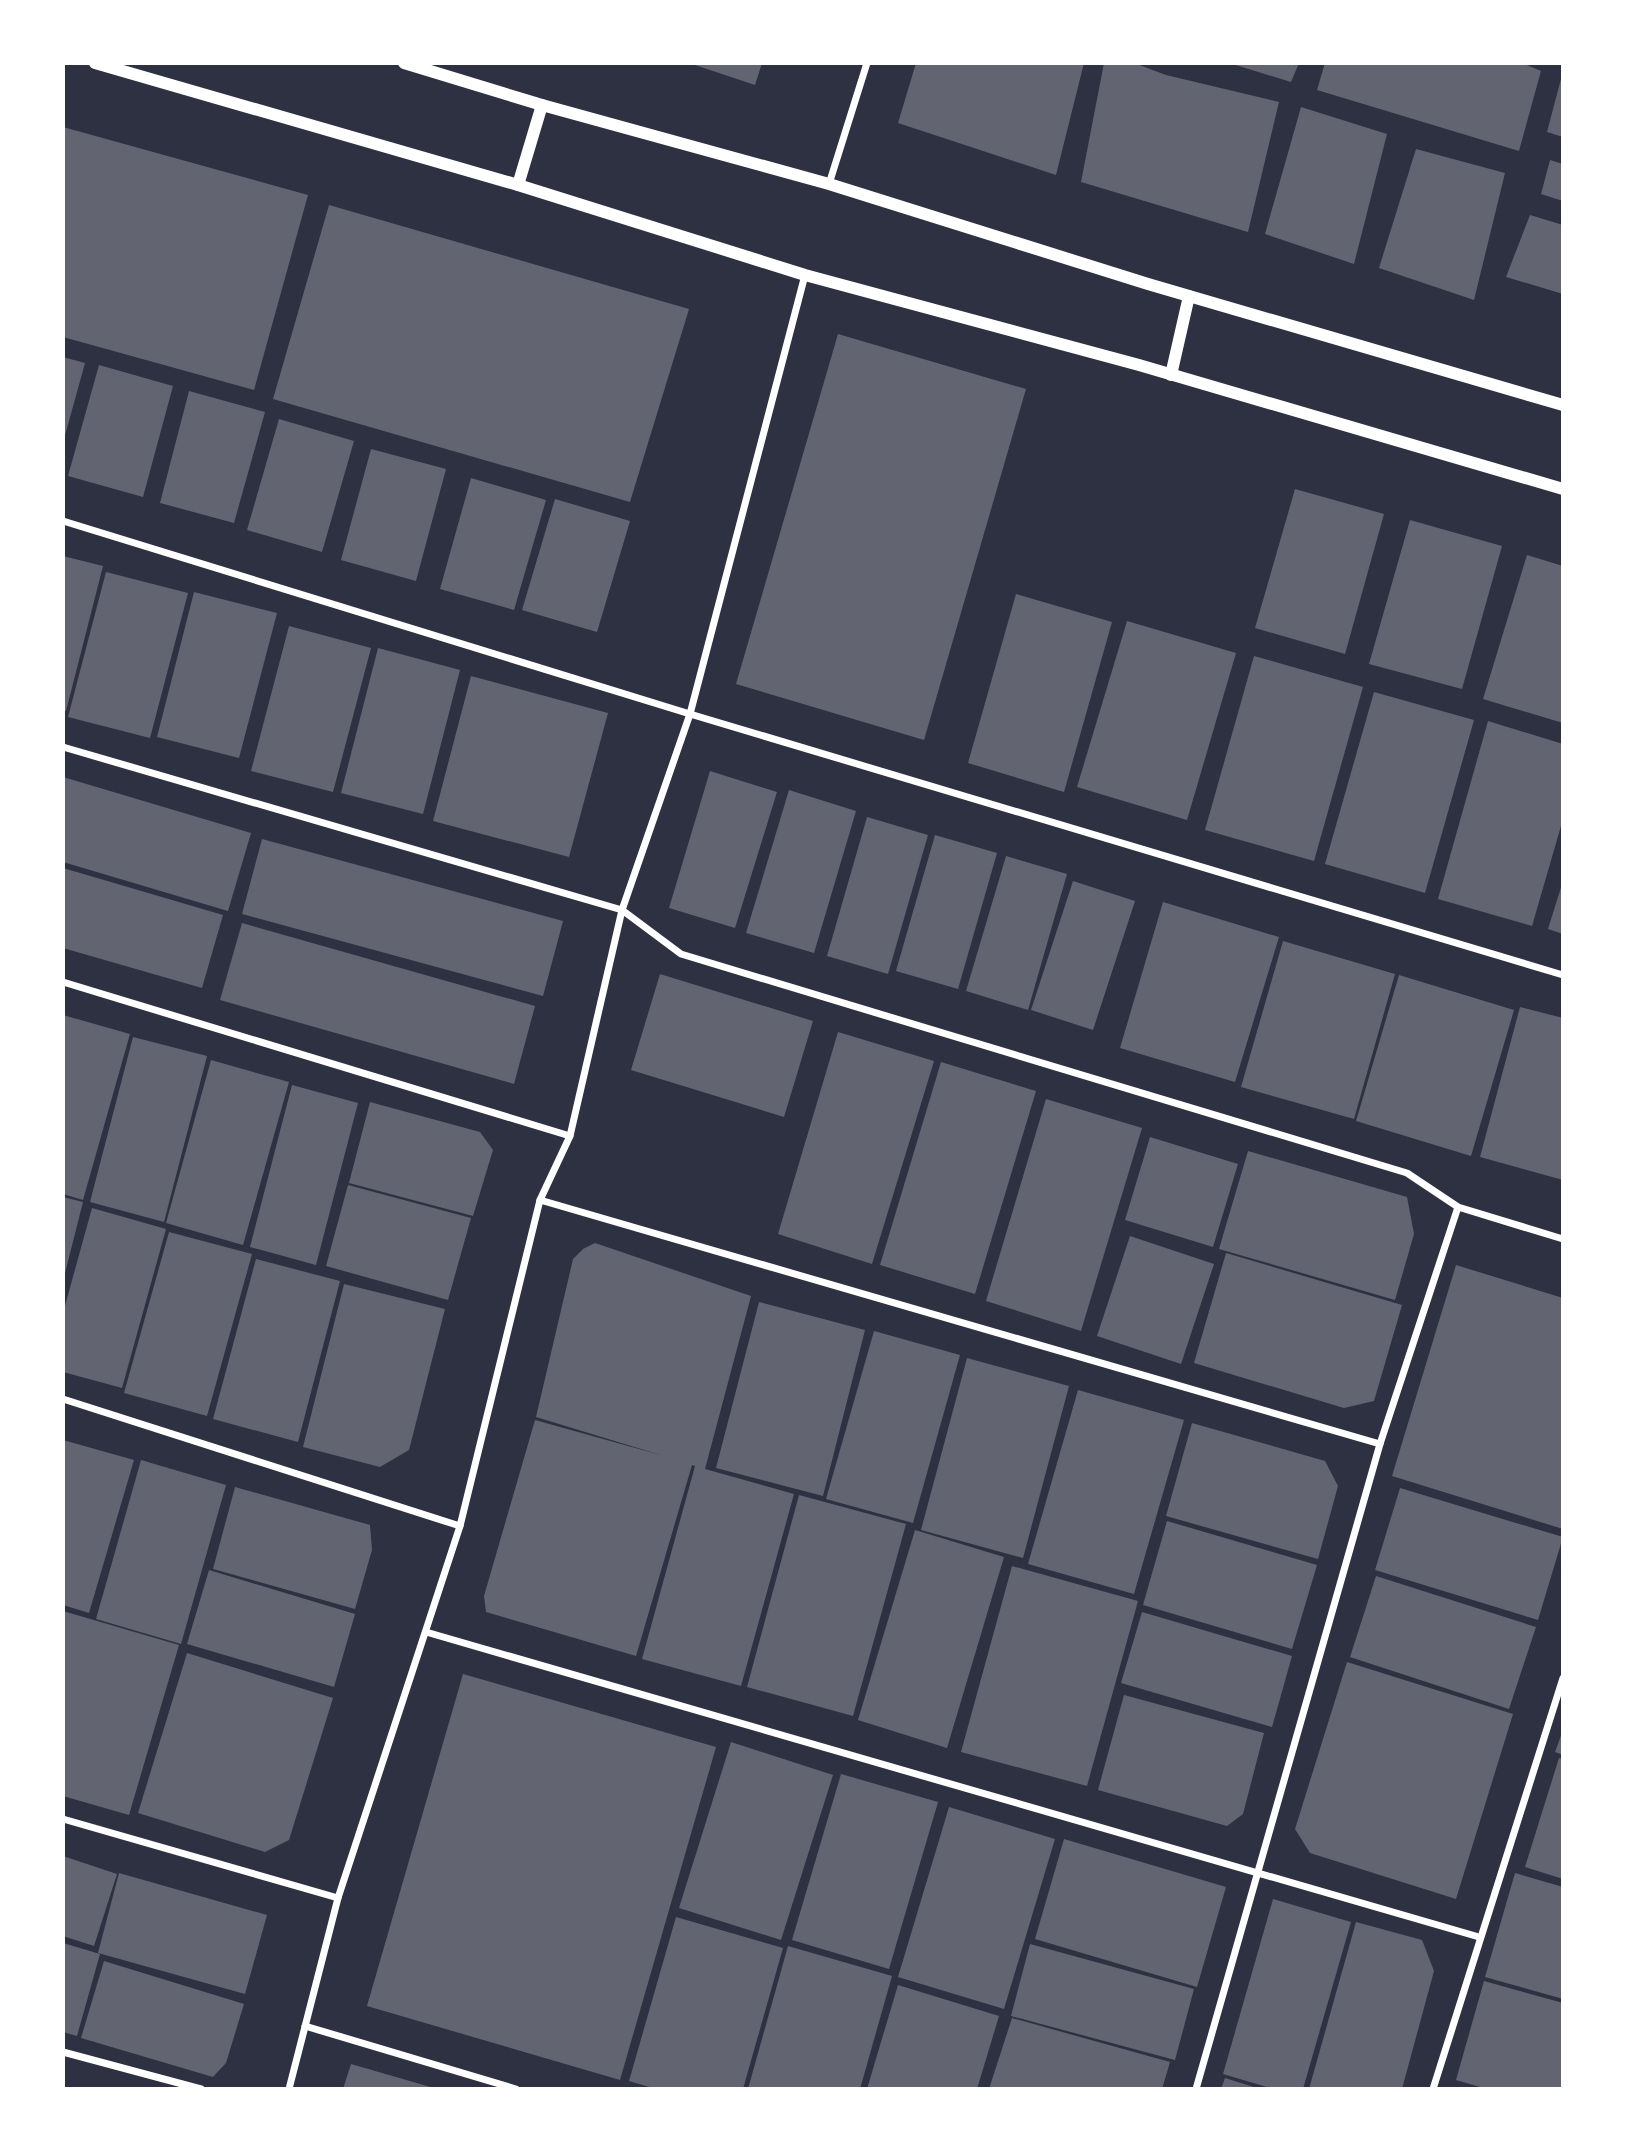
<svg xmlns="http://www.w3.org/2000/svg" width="1626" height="2152" viewBox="0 0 1626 2152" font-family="Roboto,sans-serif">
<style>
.building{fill:#626471}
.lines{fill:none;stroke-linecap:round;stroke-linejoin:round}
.minor{stroke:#fff;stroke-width:7}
.tertiary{stroke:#fff;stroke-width:12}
</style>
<rect width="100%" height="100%" fill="#2d3142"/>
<!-- building -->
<g class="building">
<path d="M689,63H762L755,85Z"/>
<path d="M916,63H1084L1056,175L898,123Z"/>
<path d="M1104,63H1134L1166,75L1279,102L1248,232L1081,182Z"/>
<path d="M1229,63H1299L1291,82Z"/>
<path d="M1325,63H1522L1541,71L1519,151L1317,90Z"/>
<path d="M1562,75H1563V137L1547,132Z"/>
<path d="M1301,107L1387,134L1354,264L1265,234Z"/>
<path d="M63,127L308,195L254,390L63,337Z"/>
<path d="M1416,149L1505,173L1474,300L1379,268Z"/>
<path d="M1550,160L1563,164V201L1541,194Z"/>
<path d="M329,205L689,309L630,502L273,399Z"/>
<path d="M1530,215L1563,225V294L1506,277Z"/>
<path d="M838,334L1026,389L924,740L736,684Z"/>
<path d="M63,357L85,363L64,439H63Z"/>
<path d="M99,365L173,386L143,497L68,476Z"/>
<path d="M189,391L265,412L234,523L160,503Z"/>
<path d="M279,419L354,441L322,552L247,530Z"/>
<path d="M371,449L446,469L416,581L341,560Z"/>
<path d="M471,478L546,500L514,610L440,589Z"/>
<path d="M1295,489L1384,514L1345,654L1255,628Z"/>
<path d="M555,499L630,521L597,632L522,610Z"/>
<path d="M1410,520L1502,546L1462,689L1369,664Z"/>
<path d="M1527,555L1563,566V723L1483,699Z"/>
<path d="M63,556L103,566L66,711L63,710Z"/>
<path d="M106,572L188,593L150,738L68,717Z"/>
<path d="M194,592L277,613L239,758L157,737Z"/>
<path d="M1016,594L1112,622L1064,792L968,763Z"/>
<path d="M1127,621L1236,653L1187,820L1077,787Z"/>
<path d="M289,626L371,648L333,792L251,771Z"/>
<path d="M378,648L460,670L423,814L341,793Z"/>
<path d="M1254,656L1363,687L1314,861L1205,830Z"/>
<path d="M471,676L608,713L569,857L433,821Z"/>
<path d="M1374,692L1474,720L1425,893L1325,864Z"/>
<path d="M1488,721L1563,744V819L1532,926L1438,899Z"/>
<path d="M710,771L777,792L735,928L669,908Z"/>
<path d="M63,777L251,833L228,911L63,862Z"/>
<path d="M789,790L856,811L814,953L746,933Z"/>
<path d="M867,817L928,835L888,974L827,956Z"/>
<path d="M935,835L997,853L958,989L896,971Z"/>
<path d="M262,839L563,921L543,996L242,914Z"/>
<path d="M1006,856L1067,874L1028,1010L966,991Z"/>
<path d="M63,868L223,915L202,988L63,948Z"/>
<path d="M1073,881L1135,901L1093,1030L1031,1010Z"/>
<path d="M1563,881V934L1548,929Z"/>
<path d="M1163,902L1279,937L1235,1082L1120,1048Z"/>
<path d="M242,923L535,1006L514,1084L220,1000Z"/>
<path d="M1283,941L1395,974L1354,1119L1241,1087Z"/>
<path d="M660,974L813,1021L784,1117L631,1070Z"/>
<path d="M1399,975L1514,1010L1471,1156L1356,1121Z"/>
<path d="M1520,1007L1563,1018V1180L1480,1157Z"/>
<path d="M63,1015L130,1034L83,1200L63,1194Z"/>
<path d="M838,1032L934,1061L872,1264L778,1234Z"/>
<path d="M133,1037L207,1056L164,1222L90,1202Z"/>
<path d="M211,1060L289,1082L243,1245L166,1223Z"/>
<path d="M941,1062L1036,1091L975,1294L880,1265Z"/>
<path d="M292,1085L358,1103L316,1265L250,1247Z"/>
<path d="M1046,1099L1142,1128L1081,1331L986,1301Z"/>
<path d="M370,1102L480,1132L493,1150L473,1216L349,1183Z"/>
<path d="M1150,1137L1238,1164L1213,1247L1125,1220Z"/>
<path d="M1248,1151L1407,1197L1414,1234L1395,1300L1219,1249Z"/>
<path d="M348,1185L471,1218L448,1300L326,1266Z"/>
<path d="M63,1197L83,1202L64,1277H63Z"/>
<path d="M92,1208L166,1229L122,1388L63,1372V1313Z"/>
<path d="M169,1232L252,1254L207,1416L124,1393Z"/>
<path d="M1130,1236L1214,1264L1181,1364L1097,1336Z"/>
<path d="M595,1243L751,1296L705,1469L794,1494L741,1686L642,1659L695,1466L692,1465L636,1656L486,1612L484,1596L535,1420L664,1456L536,1417L573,1259L583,1249Z"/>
<path d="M1226,1253L1402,1305L1374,1401L1344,1408L1194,1363Z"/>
<path d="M256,1259L340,1281L298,1442L213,1419Z"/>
<path d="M1456,1265L1563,1298V1529L1392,1476Z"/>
<path d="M344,1284L445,1309L409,1450L380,1467L303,1447Z"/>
<path d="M759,1302L865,1330L823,1496L716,1468Z"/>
<path d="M874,1331L960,1355L913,1523L826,1499Z"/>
<path d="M967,1358L1069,1386L1023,1558L921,1530Z"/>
<path d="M1078,1390L1184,1420L1134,1594L1028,1564Z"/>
<path d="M1192,1423L1325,1461L1338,1486L1318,1559L1166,1516Z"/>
<path d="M63,1440L134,1460L89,1613L63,1605Z"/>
<path d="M141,1460L226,1485L181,1644L96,1619Z"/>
<path d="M235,1487L370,1525L372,1550L355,1609L213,1569Z"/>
<path d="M1400,1488L1563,1537L1538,1620L1375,1570Z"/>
<path d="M799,1495L906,1524L853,1716L747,1687Z"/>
<path d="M1167,1521L1317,1565L1292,1649L1143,1605Z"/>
<path d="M915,1530L1004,1557L947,1748L858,1720Z"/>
<path d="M1012,1566L1138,1601L1087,1786L961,1752Z"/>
<path d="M209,1570L355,1614L334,1687L187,1644Z"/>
<path d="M1376,1576L1536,1627L1509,1709L1350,1657Z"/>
<path d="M63,1611L179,1645L129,1815L63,1796Z"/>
<path d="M1142,1612L1292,1656L1272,1727L1121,1683Z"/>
<path d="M187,1653L333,1698L289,1840L265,1852L138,1813Z"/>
<path d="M1347,1662L1513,1714L1456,1899L1310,1853L1295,1829Z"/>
<path d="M463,1674L716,1747L620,2080L367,2006Z"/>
<path d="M1124,1695L1264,1733L1243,1814L1227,1826L1098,1790Z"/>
<path d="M1563,1730V1755L1555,1752Z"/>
<path d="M731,1742L833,1775L781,1940L679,1908Z"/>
<path d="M1559,1758L1563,1759V1879L1525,1867Z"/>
<path d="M841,1774L938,1802L889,1969L792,1940Z"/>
<path d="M949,1807L1055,1839L1004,2009L898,1977Z"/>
<path d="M1064,1839L1226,1887L1197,1987L1035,1939Z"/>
<path d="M63,1856L117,1874L94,1946L63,1936Z"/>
<path d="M119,1873L267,1915L245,1994L98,1953Z"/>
<path d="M1515,1873L1563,1887V1999L1485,1977Z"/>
<path d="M1273,1899L1351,1922L1303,2089H1274L1223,2074Z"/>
<path d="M676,1917L783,1948L743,2089H656L629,2081Z"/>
<path d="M1356,1922L1422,1940L1434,1971L1402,2089H1309Z"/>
<path d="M63,1943L100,1954L77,2036L63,2032Z"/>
<path d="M1030,1944L1194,1989L1175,2060L1011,2016Z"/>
<path d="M788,1946L892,1976L860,2089H748Z"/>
<path d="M104,1961L244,2004L226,2063L213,2077L81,2038Z"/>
<path d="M1484,1981L1563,2003V2089H1487L1456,2080Z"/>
<path d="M898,1985L999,2016L977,2089H867Z"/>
<path d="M1012,2018L1170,2062L1162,2089H989Z"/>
<path d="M351,2064L434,2088V2089H343Z"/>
<path d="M1225,2078L1257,2088V2089H1221Z"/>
</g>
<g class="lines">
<!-- minor -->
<g class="minor">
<path d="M829,184L867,63"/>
<path d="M63,521L690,714L1563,975"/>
<path d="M63,747L622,910L681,954L1407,1173L1458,1207L1563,1239"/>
<path d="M63,982L570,1136"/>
<path d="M540,1200L1380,1444"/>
<path d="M63,1399L460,1526"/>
<path d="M426,1632L1479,1937"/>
<path d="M63,1819L338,1898"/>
<path d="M305,2026L516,2089"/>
<path d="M63,2052L201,2089"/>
<path d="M289,2089L338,1898L460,1526L540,1200L570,1136L622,910L690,714L805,275"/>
<path d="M1196,2089L1380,1444L1458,1207"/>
<path d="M1433,2089L1563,1678"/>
</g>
<!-- tertiary -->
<g class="tertiary">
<path d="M95,63L518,185L805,275L1139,365L1563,489"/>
<path d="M404,63L542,105L829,184L1148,284L1563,405"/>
<path d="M518,185L542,105"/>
<path d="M1171,375L1189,296"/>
</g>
</g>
<!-- border -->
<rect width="1626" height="2152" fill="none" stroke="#ffffff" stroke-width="130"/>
</svg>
